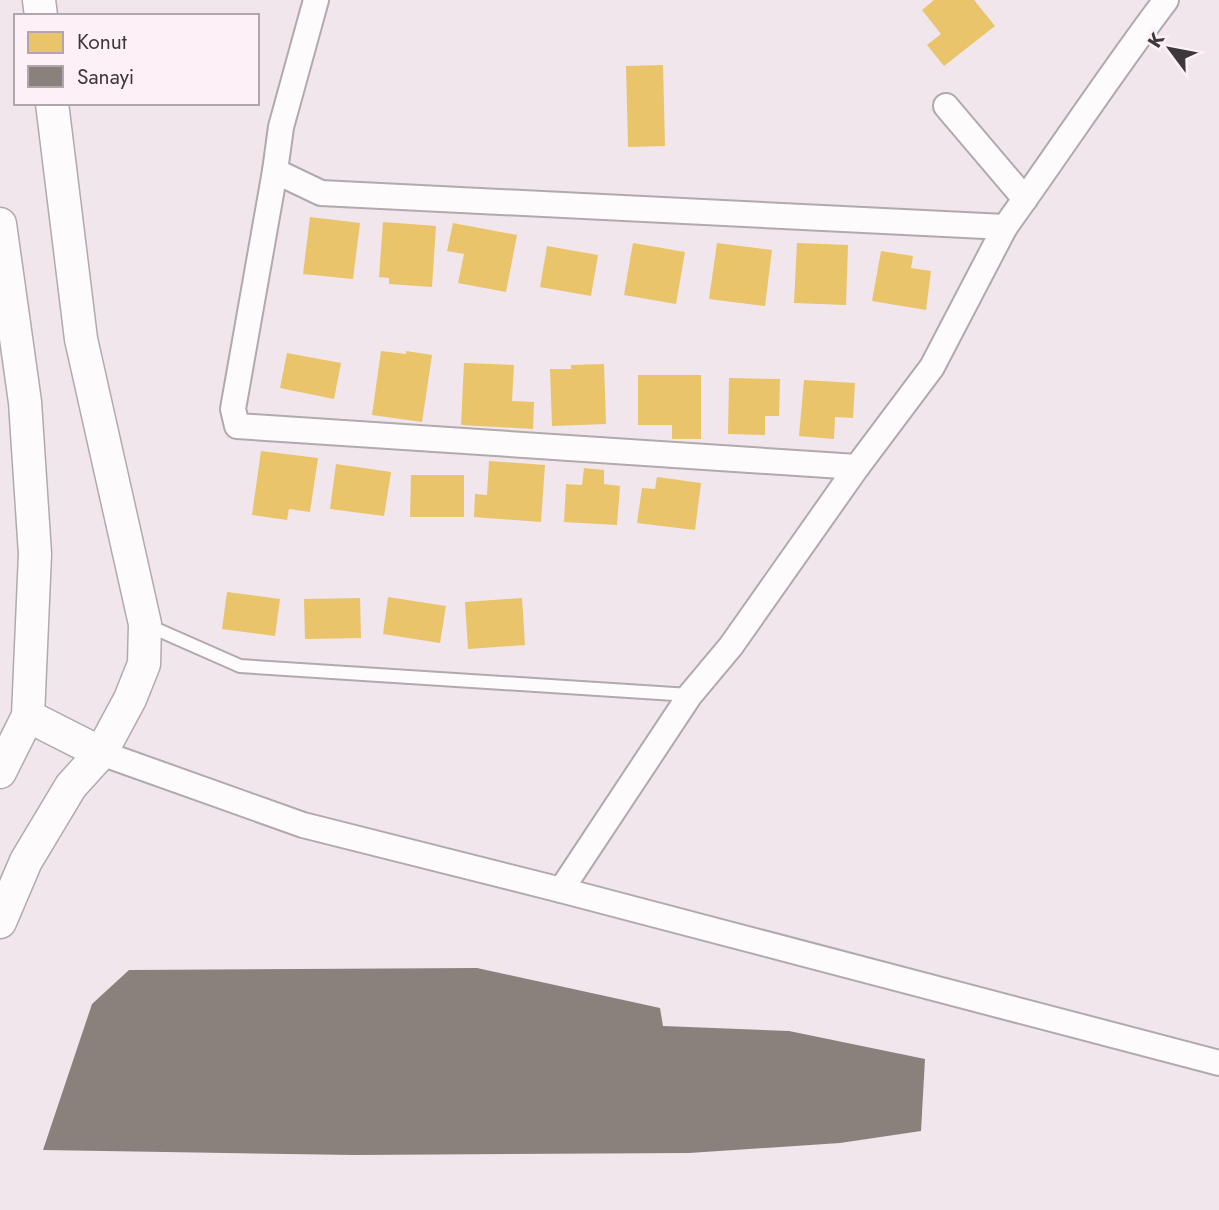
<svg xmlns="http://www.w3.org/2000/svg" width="1219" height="1210" viewBox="0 0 1219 1210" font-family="Jost,sans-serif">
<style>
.homes{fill:#e9c46a}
.industry{fill:#8a817c}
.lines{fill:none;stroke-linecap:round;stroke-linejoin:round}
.service-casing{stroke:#b1a9ad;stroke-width:16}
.minor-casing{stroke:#b1a9ad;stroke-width:28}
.tertiary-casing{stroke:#b1a9ad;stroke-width:35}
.service{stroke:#fdfbfc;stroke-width:12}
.minor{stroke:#fdfbfc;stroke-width:24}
.tertiary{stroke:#fdfbfc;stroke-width:32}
</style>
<rect width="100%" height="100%" fill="#f1e6eb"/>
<!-- homes -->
<g class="homes">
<path d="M934,0H974L995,26L944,66L927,45L941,34L922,10Z"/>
<path d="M663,65L665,146L628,147L626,66Z"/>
<path d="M310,217L360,223L353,279L303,274Z"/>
<path d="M383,222L436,226L432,287L389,284V278L379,277Z"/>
<path d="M453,223L517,235L506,292L458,283L464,254L447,251Z"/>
<path d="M633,243L685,252L676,304L624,295Z"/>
<path d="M717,243L772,250L765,306L709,299Z"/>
<path d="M797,243L848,245L846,305L794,303Z"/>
<path d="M547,246L598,255L591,296L540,287Z"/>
<path d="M881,251L913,256L911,268L931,271L926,310L872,301Z"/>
<path d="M381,351L406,354V351L432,355L422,422L372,415Z"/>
<path d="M287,353L341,363L334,399L280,388Z"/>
<path d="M464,363L514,365L512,401L534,402L533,429L461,425Z"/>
<path d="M604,364L606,424L552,426L550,369H571V365Z"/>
<path d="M638,375H701V439H672V425H638Z"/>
<path d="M729,378L780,379L779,416H765V435L728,434Z"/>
<path d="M804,380L855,383L853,418L835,417L834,439L799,436Z"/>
<path d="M261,451L318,458L310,512L289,509L287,520L252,515Z"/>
<path d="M489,461L545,465L541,522L474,517L475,494L487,495Z"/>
<path d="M336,464L391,472L384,516L330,509Z"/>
<path d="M584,468L604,470V484L620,486L617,525L564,522L566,484L582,485Z"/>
<path d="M411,475H464V517H410Z"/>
<path d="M657,477L701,483L695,530L637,523L642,488L655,489Z"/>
<path d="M227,592L280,599L275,636L222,629Z"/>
<path d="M388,597L446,606L440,643L383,634Z"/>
<path d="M360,598L361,638L305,639L304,599Z"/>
<path d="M522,598L525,645L468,649L465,602Z"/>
</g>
<!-- industry -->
<path class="industry" d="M477,968L660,1008L663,1026L789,1031L925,1059L921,1131L840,1143L689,1153L355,1155L43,1150L92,1004L129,970Z"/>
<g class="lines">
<!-- service casing -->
<g class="service-casing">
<path id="service" d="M147,625L240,666L690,695"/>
</g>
<!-- minor casing -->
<g class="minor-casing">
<g id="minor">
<path d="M316,0L281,127L275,171L321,193L1005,227C1059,152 1110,74 1166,0"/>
<path d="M946,106L1025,199"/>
<path d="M275,171L233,409L237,426L857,467"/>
<path d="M101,753L303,825L561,890L1219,1063"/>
<path d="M561,890L690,695L731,646L857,467L932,367L1005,227"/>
</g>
</g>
<!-- tertiary casing -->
<g class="tertiary-casing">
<g id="tertiary">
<path d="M39,0L41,16"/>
<path d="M0,224L25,402L35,554L28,716L0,772"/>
<path d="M28,716L101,753"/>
<path d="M0,922L26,861L71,786L101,753L130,699L144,664L145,624L81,339L52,103"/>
</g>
</g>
<!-- service -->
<use href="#service" class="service"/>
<!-- minor -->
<use href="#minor" class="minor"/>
<!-- tertiary -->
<use href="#tertiary" class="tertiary"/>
</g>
<!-- legend -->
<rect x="14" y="14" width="245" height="91" fill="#fdf1f7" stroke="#b0a6ab" stroke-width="2"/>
<rect x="28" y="32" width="35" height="21" fill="#e9c46a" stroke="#b0a6ab" stroke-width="2"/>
<text x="77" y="49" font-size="21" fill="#3d363a">Konut</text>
<rect x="28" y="66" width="35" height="21" fill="#8a817c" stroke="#b0a6ab" stroke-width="2"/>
<text x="77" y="84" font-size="21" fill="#3d363a">Sanayi</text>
<!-- north arrow -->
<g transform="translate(1170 49) rotate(302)" stroke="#fdf1f7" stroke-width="5" paint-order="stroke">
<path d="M0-5L12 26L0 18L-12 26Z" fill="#3d363a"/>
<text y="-10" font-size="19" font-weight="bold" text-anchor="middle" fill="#3d363a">K</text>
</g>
</svg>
